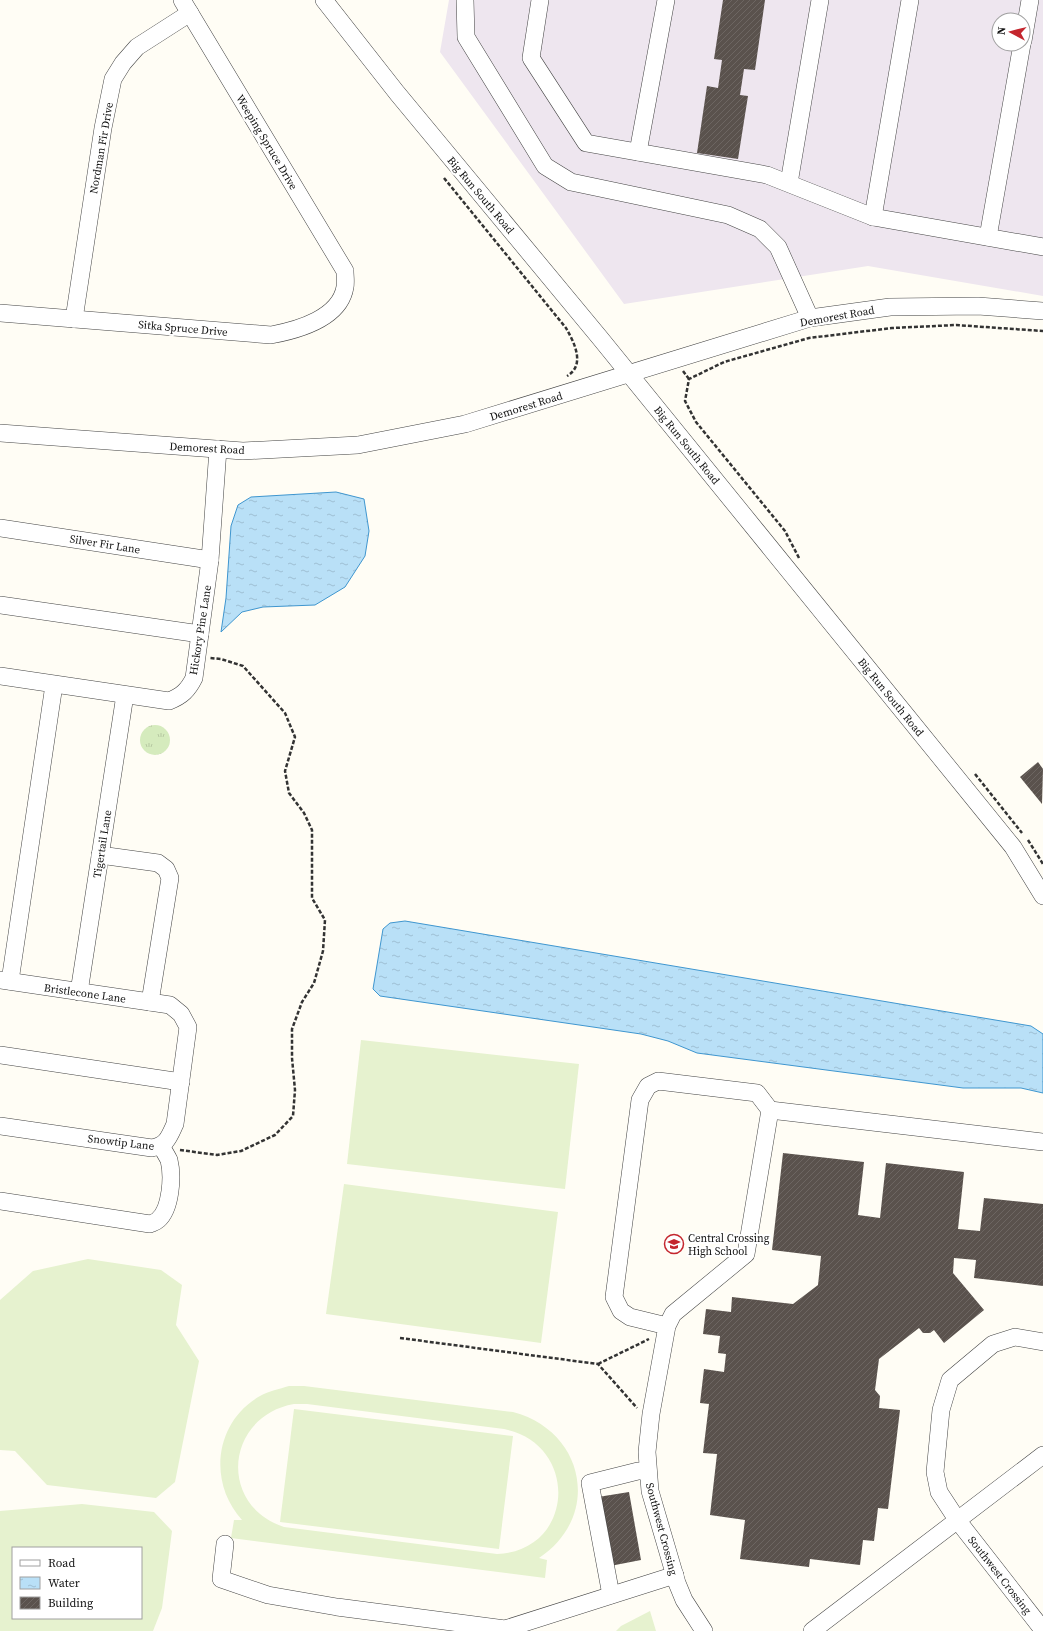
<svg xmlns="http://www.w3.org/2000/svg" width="1043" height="1631" viewBox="0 0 1043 1631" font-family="'Source Serif 4',serif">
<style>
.industrial{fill:#eee6ef;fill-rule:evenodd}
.park{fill:url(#park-tufts)}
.pitch{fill:#e6f2cf;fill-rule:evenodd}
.water{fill:url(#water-ripples);stroke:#3f96cf}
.building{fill:url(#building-hatch)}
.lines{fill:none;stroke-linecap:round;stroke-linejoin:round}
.minor-casing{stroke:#444;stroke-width:18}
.path{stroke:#333;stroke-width:2.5;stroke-dasharray:4 2;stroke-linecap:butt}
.minor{stroke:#fff;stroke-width:17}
.labels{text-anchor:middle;stroke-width:4;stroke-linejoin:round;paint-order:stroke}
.street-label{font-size:11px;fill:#111;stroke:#fff}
.poi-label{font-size:11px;fill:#111;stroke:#fff;text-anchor:start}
</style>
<defs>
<pattern id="park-tufts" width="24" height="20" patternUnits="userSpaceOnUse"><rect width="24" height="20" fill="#d5ebbd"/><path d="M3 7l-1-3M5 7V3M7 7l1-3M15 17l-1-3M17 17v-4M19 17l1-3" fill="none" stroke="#b6c8a1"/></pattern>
<pattern id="water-ripples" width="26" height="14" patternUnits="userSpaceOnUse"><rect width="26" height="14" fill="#b9e0f7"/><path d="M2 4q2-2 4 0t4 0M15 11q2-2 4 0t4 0" fill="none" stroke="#9ebfd3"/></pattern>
<pattern id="building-hatch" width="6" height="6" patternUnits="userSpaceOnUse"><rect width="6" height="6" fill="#5a524d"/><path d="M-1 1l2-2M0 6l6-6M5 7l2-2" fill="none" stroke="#6d6662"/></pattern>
</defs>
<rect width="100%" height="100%" fill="#fffdf5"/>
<!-- industrial -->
<path class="industrial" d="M449,0H1043V296L868,266L624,304L440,52ZM999,20H1023V44H999Z"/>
<!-- park -->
<circle class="park" cx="155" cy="740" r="15"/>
<!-- pitch -->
<g class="pitch">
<path d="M361,1040L579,1064L565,1189L347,1164Z"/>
<path d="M344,1184L558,1212L541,1343L326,1314Z"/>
<path d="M88,1259L161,1270L182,1285L176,1325L199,1361L175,1482L156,1498L47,1485L15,1451L0,1450V1300L33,1271Z"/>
<path d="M289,1386H304L513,1412C585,1431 602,1516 539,1558L547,1560L545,1578L231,1538L234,1520H242C208,1483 214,1422 260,1396C269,1391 279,1389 289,1386ZM294,1404H307L504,1429C580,1444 575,1551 497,1554L284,1527C217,1505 226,1416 294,1404Z"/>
<path d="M294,1409L513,1436L499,1549L280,1522Z"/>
<path d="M82,1504L154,1512L172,1531L162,1608L153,1631H0V1511ZM13,1548H141V1618H13Z"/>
<path d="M650,1611L656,1631H616L621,1626Z"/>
</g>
<!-- water -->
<g class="water">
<path d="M336,492L364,499L369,531L365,556L345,587L315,605L263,607L242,612L221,632L226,598L231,526L238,505L251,497Z"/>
<path d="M405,921L1031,1026L1043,1034V1093L1021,1088H963L697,1053L668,1041L641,1034L380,996L373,989L383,929L390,923Z"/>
</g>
<!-- building -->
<g class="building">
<path d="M723,0H765L755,70L744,69L740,95L748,96L738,159L697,153L707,86L718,88L722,60L714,59Z"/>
<path d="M1038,762L1043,769L1042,804L1020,777Z"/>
<path d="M783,1153L864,1162L858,1215L880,1218L886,1163L964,1172L958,1229L980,1231L984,1198L1043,1204V1286L974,1278L976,1260L954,1258L953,1273L984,1310L944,1343L934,1330L930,1333H923L919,1328L879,1359L875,1390L880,1396L879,1408L900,1410L888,1509L878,1508L874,1541L863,1540L860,1565L810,1559L809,1567L740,1559L745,1520L710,1515L717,1454L703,1453L709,1404L700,1403L704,1369L724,1372L726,1354L718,1353L720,1336L703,1334L706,1309L731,1312L732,1297L793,1304L818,1285L821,1256L772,1250Z"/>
<path d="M629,1492L641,1560L610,1566L598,1497Z"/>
</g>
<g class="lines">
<!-- minor casing -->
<g class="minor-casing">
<g id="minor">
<path d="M324,0L397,93L600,338L1013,847L1043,896"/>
<path d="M465,0L466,37L545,166L571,182L728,215L760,229L778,247L810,318"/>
<path d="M540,0L531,58L586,143L767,175L873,217L1043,247"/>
<path d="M1023,41L1030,0"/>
<path d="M638,152L666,0"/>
<path d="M789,183L820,0"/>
<path d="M873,217L910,0"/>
<path d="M988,237L1022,44"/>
<path d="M0,313L271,335C298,330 340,318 345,287C346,282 345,276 345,271L182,0"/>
<path d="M74,319L103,128L113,79L123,63L137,47L190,13"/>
<path d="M0,433L243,451L358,445L465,424L810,318L890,307L978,306L1043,311"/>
<path d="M0,528L210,560"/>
<path d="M0,605L200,634"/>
<path d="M0,676L169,701C182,696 188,690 194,678L210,560L218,449"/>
<path d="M100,855L158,863L166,869L170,878L150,1002"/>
<path d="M0,980L170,1005L181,1014L188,1027L175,1124C169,1137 167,1145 152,1148L0,1126"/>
<path d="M10,981L54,685"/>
<path d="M79,992L125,695"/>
<path d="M0,1055L181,1082"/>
<path d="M770,1110L1043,1142"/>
<path d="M0,1201L150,1224C152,1223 156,1222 158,1220C171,1209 173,1176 169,1160C167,1156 164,1151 161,1146"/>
<path d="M667,1326L630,1317L621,1311L614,1297L640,1100L648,1086L658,1081L757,1093L770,1110L746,1254L673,1314L667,1326L651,1414L647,1452L650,1491L677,1583L684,1600L704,1631"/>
<path d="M1043,1342L1015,1337L993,1344L950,1380L941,1410L935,1472L939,1492L958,1521L1043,1630"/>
<path d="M225,1544L221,1579L268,1595L337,1607L505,1629L675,1575"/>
<path d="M611,1595L590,1483L638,1471H648"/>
<path d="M812,1631L1043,1455"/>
</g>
</g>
<!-- path -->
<g class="path">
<path d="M444,178L566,328C574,342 586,365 567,376"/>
<path d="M683,371L689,379"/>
<path d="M799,558L785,531L696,422L685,401L689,379L724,362L809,338L892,328L956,325L1043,331"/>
<path d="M975,774L1022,833"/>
<path d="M1028,840L1043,864"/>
<path d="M180,1150L217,1155L241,1151L275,1135L293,1116L295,1090L292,1058V1029L302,1002L314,983L323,951L325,920L312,898V830L304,813L289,793L285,771L295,737L285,713L243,666L221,659L210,658"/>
<path d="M400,1338L598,1364L637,1408"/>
<path d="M598,1364L649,1339"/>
</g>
<!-- minor -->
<use href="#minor" class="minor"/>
</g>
<!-- icons -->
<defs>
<g id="school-ring" transform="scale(1)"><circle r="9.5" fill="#fff" stroke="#c4262e" stroke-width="1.5"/><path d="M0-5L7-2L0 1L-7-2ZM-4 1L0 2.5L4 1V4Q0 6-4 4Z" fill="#c4262e"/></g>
</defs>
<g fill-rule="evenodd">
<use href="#school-ring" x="674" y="1244"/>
</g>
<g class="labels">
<!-- street labels -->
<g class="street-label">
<text transform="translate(267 142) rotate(59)" y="4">Weeping Spruce Drive</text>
<text transform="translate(101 148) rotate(-80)" y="4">Nordman Fir Drive</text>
<text transform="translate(481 195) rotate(50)" y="4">Big Run South Road</text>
<text transform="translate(837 316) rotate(-10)" y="4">Demorest Road</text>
<text transform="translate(183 328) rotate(5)" y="4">Sitka Spruce Drive</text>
<text transform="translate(526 406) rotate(-17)" y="4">Demorest Road</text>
<text transform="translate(687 445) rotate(51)" y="4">Big Run South Road</text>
<text transform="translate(207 448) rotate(3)" y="4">Demorest Road</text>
<text transform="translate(105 544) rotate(9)" y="4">Silver Fir Lane</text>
<text transform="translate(200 630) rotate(-81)" y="4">Hickory Pine Lane</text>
<text transform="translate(891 697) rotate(51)" y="4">Big Run South Road</text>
<text transform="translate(102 844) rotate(-81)" y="4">Tigertail Lane</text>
<text transform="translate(85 993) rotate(8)" y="4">Bristlecone Lane</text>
<text transform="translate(121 1142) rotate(7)" y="4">Snowtip Lane</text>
<text transform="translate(662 1529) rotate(75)" y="4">Southwest Crossing</text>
<text transform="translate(1000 1575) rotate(52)" y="4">Southwest Crossing</text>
</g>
<!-- poi labels -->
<g class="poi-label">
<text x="688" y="1242">Central Crossing<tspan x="688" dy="13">High School</tspan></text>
</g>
</g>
<!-- legend -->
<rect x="12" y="1547" width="130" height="72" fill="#ffffff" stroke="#a0a0a0"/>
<rect x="20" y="1560" width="20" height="6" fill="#ffffff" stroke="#a0a0a0"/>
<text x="48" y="1567" font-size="12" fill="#111111">Road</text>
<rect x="20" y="1577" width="20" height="12" fill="url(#water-ripples)" stroke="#a0a0a0"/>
<text x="48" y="1587" font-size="12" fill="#111111">Water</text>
<rect x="20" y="1597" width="20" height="12" fill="url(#building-hatch)" stroke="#a0a0a0"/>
<text x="48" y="1607" font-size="12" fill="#111111">Building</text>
<!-- north arrow -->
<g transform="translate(1011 32) rotate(277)"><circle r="19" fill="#ffffff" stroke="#a0a0a0"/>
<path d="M0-3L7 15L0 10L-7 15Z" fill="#c4262e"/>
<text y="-6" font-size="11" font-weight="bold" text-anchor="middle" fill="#111111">N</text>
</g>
</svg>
